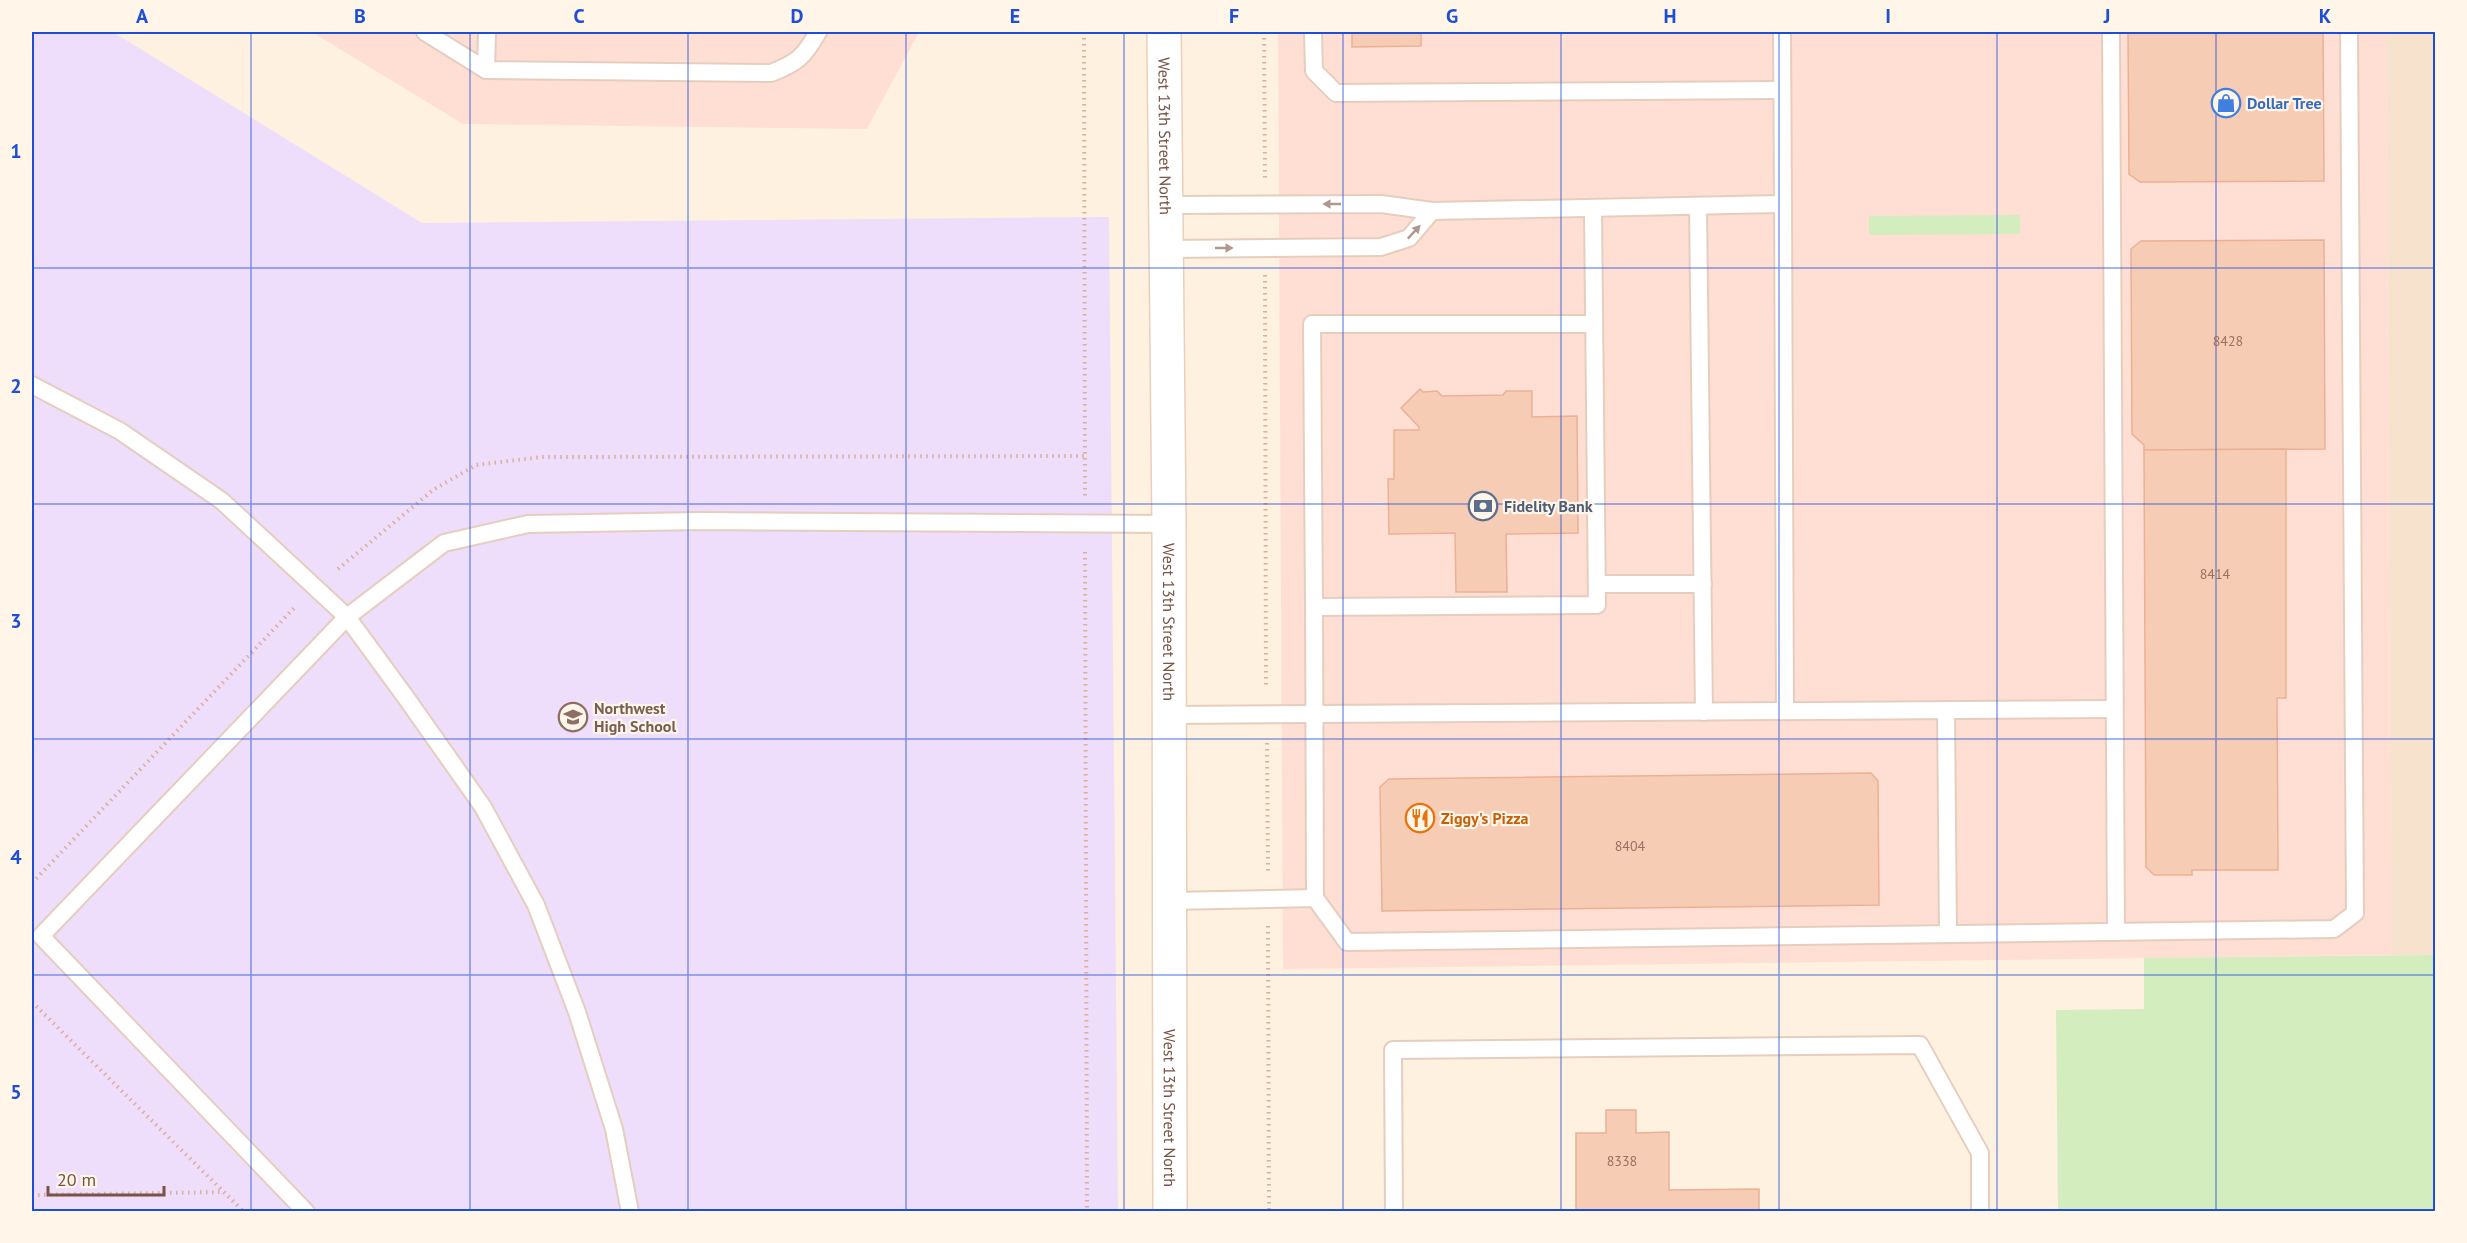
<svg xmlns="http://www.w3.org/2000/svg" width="2467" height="1243" viewBox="0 0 2467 1243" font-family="'PT Sans',sans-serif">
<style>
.residential{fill:#f7e2ce}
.commercial{fill:#ffded4}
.education{fill:#eeddfb}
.green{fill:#d3edbe}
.building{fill:#f7ccb5;stroke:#ebb194;stroke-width:1.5}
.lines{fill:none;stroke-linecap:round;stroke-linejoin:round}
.lane-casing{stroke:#e5cebe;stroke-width:20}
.secondary-casing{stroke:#ebcfbb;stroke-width:36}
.path{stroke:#dbaf98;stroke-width:4;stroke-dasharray:1.5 4.5;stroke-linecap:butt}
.lane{stroke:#fff;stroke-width:16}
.secondary{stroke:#fff;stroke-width:33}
.oneway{fill:#ae988f}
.grid{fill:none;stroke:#1d4ed8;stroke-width:1.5;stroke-opacity:0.55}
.labels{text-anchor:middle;stroke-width:4.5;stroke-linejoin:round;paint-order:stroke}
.number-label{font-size:14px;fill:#987261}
.shop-label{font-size:16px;font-weight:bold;fill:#366cbe;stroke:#fff5e9;text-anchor:start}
.street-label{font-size:16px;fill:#785445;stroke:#fff5e9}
.service-label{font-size:16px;font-weight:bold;fill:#4e5e75;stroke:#fff5e9;text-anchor:start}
.education-label{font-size:16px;font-weight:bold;fill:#785e54;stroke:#fff5e9;text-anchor:start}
.food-label{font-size:16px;font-weight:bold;fill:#c56008;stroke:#fff5e9;text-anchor:start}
.neatline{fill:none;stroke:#1d4ed8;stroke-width:2}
.grid-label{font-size:20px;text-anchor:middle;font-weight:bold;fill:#1d4ed8}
</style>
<rect width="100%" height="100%" fill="#fef1e0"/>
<!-- residential -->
<path class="residential" d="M2386,32H2435V955H2391Z"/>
<!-- commercial -->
<g class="commercial">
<path d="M312,32H919L867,129L463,124Z"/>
<path d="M1278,32H2386L2391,955L1283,969Z"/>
</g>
<!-- education -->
<path class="education" d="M32,32H113L422,223L1109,217L1118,1211H32Z"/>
<!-- green -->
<g class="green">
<path d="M2020,215V234L1869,235V216Z"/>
<path d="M2435,955V1211H2058L2056,1010L2144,1009V958Z"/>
</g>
<!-- building -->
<g class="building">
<path d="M1352,32H1421V46L1352,47Z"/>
<path d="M2128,32H2323L2324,181L2140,182L2129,174Z"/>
<path d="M2324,240L2325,449L2144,450V445L2132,434L2131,249L2141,241Z"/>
<path d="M1420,389L1423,392L1437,391L1442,396L1503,395L1506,391H1532V417L1577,416L1578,533L1506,534L1507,592H1456L1455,533L1389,534L1388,479H1394V430H1419V427L1401,408Z"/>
<path d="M2286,449V698H2277L2278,870H2192V875H2154L2146,867L2144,450Z"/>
<path d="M1871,773L1878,781L1879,905L1382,911L1380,787L1389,779Z"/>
<path d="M1606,1110H1636V1133L1669,1132V1190L1759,1189V1212H1576V1133H1606Z"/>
</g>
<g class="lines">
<!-- lane casing -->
<g class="lane-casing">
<g id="lane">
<path d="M425,32L486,70L771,73C797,63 804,57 818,32"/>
<path d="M1313,32L1314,71L1336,93L1782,90"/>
<path d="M2111,32L2116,932"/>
<path d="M486,70L487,32"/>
<path d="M1783,204L1785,711"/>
<path d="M1166,205L1381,204L1432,211L1783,204L1782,32"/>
<path d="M1698,206L1704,712"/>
<path d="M1166,249L1381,247L1409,238L1432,211"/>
<path d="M32,385L120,431L222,501L347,617L407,699L483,807L536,905L577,1012L614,1129L630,1212"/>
<path d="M1597,584H1703"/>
<path d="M1314,607L1312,324H1594"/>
<path d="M1946,710L1948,934"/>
<path d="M1169,715L2114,709"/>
<path d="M1315,898L1314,607L1597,605L1593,208"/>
<path d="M1169,901L1315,898L1347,942L2334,929L2355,913L2349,32"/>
<path d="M306,1212L41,936L347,617L444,543L528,524L700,521L1169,524"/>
<path d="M1394,1212L1393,1050L1920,1045L1980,1153V1212"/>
</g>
</g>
<!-- secondary casing -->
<g class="secondary-casing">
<g id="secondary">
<path id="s1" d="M1164,32L1169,524L1170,1212"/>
</g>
</g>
<!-- path -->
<g class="path">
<path d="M1084,32L1085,497"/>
<path d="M1264,32L1265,178"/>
<path d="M1265,275L1266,688"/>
<path d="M1085,552L1087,1212"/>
<path d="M338,569L433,490L476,465L542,457L1085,456"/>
<path d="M1267,743L1268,871"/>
<path d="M32,883L296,606"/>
<path d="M1268,926L1269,1212"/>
<path d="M32,1002L244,1212"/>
<path d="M32,1195L223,1192"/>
</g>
<!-- lane -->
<use href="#lane" class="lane"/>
<!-- secondary -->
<use href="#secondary" class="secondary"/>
</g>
<!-- one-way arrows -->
<defs><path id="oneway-solid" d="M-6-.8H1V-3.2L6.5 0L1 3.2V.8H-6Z" transform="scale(1.5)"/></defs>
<g class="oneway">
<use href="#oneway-solid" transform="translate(1332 204) rotate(180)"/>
<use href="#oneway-solid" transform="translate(1414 232) rotate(-47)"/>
<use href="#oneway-solid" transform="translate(1224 248)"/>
</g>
<!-- grid -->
<path class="grid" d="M251,32V1212M470,32V1212M688,32V1212M906,32V1212M1124,32V1212M1343,32V1212M1561,32V1212M1779,32V1212M1997,32V1212M2216,32V1212M32,268H2436M32,504H2436M32,739H2436M32,975H2436"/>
<!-- icons -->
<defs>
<g id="shop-ring" transform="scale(1.5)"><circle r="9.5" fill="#fff5e9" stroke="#3f7fe0" stroke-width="1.5"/><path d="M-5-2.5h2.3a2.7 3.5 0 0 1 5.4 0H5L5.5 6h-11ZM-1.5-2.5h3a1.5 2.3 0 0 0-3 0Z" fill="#3f7fe0"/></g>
<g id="bank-ring" transform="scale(1.5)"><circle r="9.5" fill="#fff5e9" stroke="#5c6f8a" stroke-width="1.5"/><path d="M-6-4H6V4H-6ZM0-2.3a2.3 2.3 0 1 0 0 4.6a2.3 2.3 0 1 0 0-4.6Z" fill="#5c6f8a"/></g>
<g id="school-ring" transform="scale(1.5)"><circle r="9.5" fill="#fff5e9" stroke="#8d6e63" stroke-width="1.5"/><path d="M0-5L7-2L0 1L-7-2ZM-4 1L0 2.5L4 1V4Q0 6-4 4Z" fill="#8d6e63"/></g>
<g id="restaurant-ring" transform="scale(1.5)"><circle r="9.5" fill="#fff5e9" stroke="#e8710a" stroke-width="1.5"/><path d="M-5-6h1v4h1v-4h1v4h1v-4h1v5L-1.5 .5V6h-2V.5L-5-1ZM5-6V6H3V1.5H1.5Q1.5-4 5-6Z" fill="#e8710a"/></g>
</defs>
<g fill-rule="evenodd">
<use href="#shop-ring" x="2226" y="103"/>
<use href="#bank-ring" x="1483" y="506"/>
<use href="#school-ring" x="573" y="717"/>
<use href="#restaurant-ring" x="1420" y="818"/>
</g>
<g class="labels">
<!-- number labels -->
<g class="number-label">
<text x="2228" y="346">8428</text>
<text x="2215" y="579">8414</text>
<text x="1630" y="851">8404</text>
<text x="1622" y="1166">8338</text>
</g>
<!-- shop labels -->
<g class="shop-label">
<text x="2247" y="109">Dollar Tree</text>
</g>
<!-- street labels -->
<g class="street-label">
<text dy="6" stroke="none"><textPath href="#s1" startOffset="104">West 13th Street North</textPath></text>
<text dy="6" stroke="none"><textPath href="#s1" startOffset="590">West 13th Street North</textPath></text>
<text dy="6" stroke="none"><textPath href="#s1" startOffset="1076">West 13th Street North</textPath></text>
</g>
<!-- service labels -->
<g class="service-label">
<text x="1504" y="512">Fidelity Bank</text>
</g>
<!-- education labels -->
<g class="education-label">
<text x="594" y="714">Northwest<tspan x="594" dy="18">High School</tspan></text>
</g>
<!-- food labels -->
<g class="food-label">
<text x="1441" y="824">Ziggy's Pizza</text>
</g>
</g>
<!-- border -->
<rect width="2467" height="1243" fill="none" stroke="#fff5e9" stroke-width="66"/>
<!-- scale -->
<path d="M48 1186v9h116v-9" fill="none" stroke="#785445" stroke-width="3"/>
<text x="57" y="1186" font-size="18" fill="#785445" stroke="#fff5e9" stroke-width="4.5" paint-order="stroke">20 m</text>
<rect x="33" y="33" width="2401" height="1177" class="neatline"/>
<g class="grid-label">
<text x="142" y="23">A</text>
<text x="360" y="23">B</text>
<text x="579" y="23">C</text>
<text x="797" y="23">D</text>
<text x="1015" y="23">E</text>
<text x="1234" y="23">F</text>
<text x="1452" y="23">G</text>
<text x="1670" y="23">H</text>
<text x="1888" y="23">I</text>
<text x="2107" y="23">J</text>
<text x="2325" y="23">K</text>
<text x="16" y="158">1</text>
<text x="16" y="393">2</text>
<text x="16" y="628">3</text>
<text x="16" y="864">4</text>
<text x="16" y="1099">5</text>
</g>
</svg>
